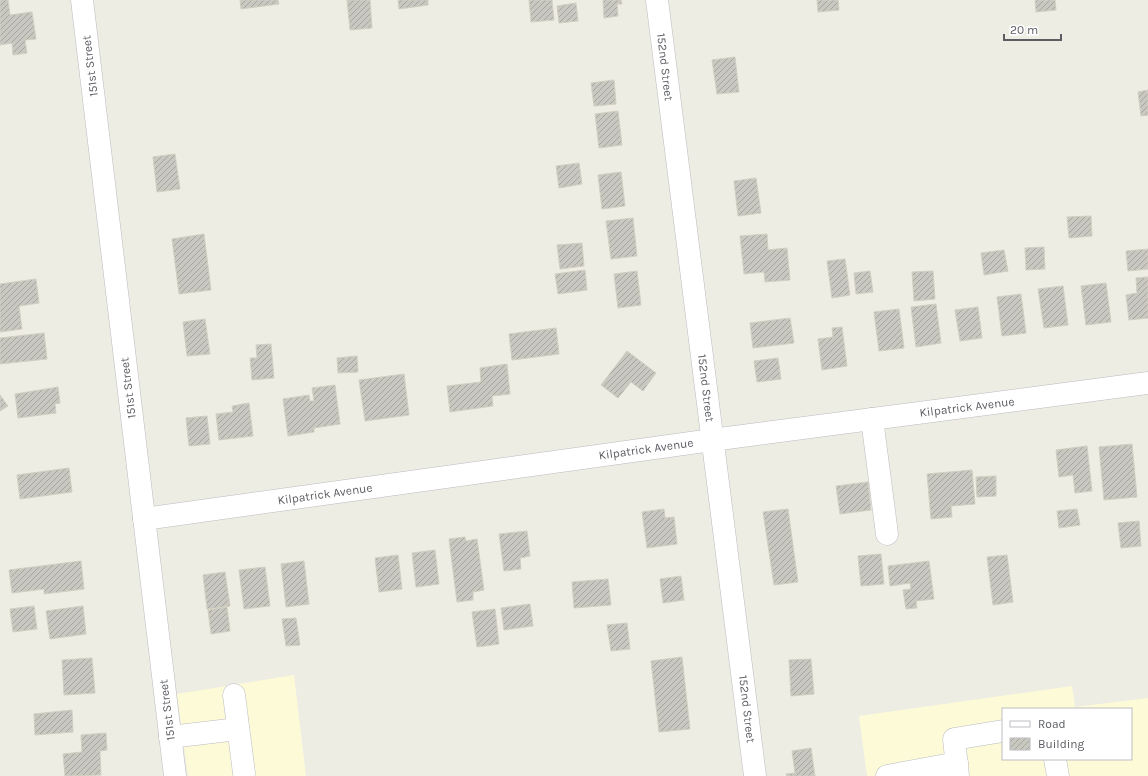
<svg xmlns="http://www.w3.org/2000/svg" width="1148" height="776" viewBox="0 0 1148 776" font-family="Karla,sans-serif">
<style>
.commercial{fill:#fdfad8;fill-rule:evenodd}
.building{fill:url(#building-hatch);stroke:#d2cfc1}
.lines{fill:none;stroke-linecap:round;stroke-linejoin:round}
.minor-casing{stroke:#babbc1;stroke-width:23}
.minor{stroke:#fff;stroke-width:22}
.labels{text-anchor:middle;stroke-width:4;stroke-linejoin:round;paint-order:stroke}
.street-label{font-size:12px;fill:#5b5d63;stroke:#fff}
</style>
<defs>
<pattern id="building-hatch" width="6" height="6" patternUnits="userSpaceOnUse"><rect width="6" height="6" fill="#c8c7c0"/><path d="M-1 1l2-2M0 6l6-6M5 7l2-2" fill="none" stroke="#a5a5a0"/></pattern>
</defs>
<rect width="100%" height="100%" fill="#edede3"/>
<!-- commercial -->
<g class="commercial">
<path d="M294,675L306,776H188L177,694Z"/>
<path d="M1072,686L1075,707L1148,698V776H867L859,716ZM1003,709H1131V759H1003Z"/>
</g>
<!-- building -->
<g class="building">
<path d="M0,0H8L10,15L32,12L36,39L25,40L27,53L13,55L12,43L0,45Z"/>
<path d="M240,0H278L279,4L241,9Z"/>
<path d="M347,0H370L372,28L350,30Z"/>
<path d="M398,0H428V5L399,9Z"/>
<path d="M529,0H552L554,20L531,22Z"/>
<path d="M603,0H621L622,4H617L618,16L604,18Z"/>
<path d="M817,0H838L839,10L818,12Z"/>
<path d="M1035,0H1055L1056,10L1036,12Z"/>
<path d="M576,3L578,21L559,23L557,6Z"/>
<path d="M735,57L739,92L717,94L712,60Z"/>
<path d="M614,80L616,104L594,106L591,83Z"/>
<path d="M1148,90V115L1141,116L1138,92Z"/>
<path d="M618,111L622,145L599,148L595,114Z"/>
<path d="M175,154L180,189L157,192L153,157Z"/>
<path d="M579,163L582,184L559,188L556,166Z"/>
<path d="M621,172L625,206L602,209L598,175Z"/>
<path d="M756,178L761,213L738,216L734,181Z"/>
<path d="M1091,216L1092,236L1069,238L1067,217Z"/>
<path d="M633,218L637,256L611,259L606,221Z"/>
<path d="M204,234L211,290L179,294L172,239Z"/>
<path d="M767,234L768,250L787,248L790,280L765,282L764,272L744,274L740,236Z"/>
<path d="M582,243L584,266L560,269L557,245Z"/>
<path d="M1044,247L1045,269L1026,270L1025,248Z"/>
<path d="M1148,249V269L1128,271L1126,251Z"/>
<path d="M1004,250L1008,271L984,275L981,253Z"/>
<path d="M845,259L850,295L832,298L827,261Z"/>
<path d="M585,270L587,290L558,294L555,274Z"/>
<path d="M637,271L641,305L618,308L614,274Z"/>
<path d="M870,271L873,292L856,294L854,273Z"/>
<path d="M933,271L935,299L914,301L912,272Z"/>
<path d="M1148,277V318L1129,320L1126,295L1137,293L1136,278Z"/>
<path d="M36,279L39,303L19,306L22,329L0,332V284Z"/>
<path d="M1106,283L1111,322L1086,325L1081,286Z"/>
<path d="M1063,286L1068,325L1044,328L1038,289Z"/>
<path d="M1021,294L1026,333L1002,336L997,297Z"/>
<path d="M936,304L941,343L916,347L911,307Z"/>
<path d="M978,307L982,338L960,341L955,310Z"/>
<path d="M899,309L904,348L879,351L874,312Z"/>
<path d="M790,318L794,343L753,348L750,323Z"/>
<path d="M205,319L210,354L187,356L183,322Z"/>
<path d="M842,327L847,366L822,370L818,339L833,337L832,328Z"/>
<path d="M556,328L559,354L512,360L509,334Z"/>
<path d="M44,333L47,359L0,364V338Z"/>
<path d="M271,344L274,378L252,380L250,358H257L256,345Z"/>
<path d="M627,351L656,373L643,391L631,382L618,398L601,385Z"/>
<path d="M357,356L358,372L338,373L337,358Z"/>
<path d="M778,358L781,379L757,382L754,361Z"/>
<path d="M507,364L510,394L492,396L493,406L450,412L447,386L481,382L480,368Z"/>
<path d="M404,374L409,415L365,421L359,380Z"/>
<path d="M335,385L340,424L314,428V432L288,436L283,399L309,395L310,401H314L312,388Z"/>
<path d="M58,387L60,403L55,404L56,413L18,418L15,394Z"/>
<path d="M0,395L8,406L0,411Z"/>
<path d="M249,403L253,436L219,440L216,414L233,412L232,406Z"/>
<path d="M207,416L210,444L189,446L186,418Z"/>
<path d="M1132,444L1137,497L1104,500L1099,447Z"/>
<path d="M1087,446L1092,491L1075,493L1073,475L1059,477L1056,450Z"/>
<path d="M69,468L72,492L20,499L17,475Z"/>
<path d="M972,470L975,504L951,506L952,517L931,519L927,474Z"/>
<path d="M996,476V496L977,497L976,477Z"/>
<path d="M868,482L871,510L840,514L836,486Z"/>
<path d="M664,509L665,518L674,517L677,544L647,548L642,512Z"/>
<path d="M788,509L798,582L774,585L763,512Z"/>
<path d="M1077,509L1080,525L1059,528L1057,511Z"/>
<path d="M1139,521L1141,546L1121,548L1118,523Z"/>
<path d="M527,531L530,556L520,558L521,569L504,571L499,534Z"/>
<path d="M465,537L466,541L477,539L484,590L473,592V600L457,602L449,539Z"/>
<path d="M435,550L439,584L416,587L412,553Z"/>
<path d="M881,554L884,584L861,586L858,556Z"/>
<path d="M398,555L402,589L379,592L375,558Z"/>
<path d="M1007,555L1013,602L993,605L987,557Z"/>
<path d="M81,561L84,589L44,594V589L12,593L9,570Z"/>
<path d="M304,561L309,604L286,607L281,564Z"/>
<path d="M929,561L934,599L916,601L917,608L906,609L903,590L911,589L910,583L890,586L888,566Z"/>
<path d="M265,567L270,606L244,609L239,570Z"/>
<path d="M225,572L230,606L207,609L203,575Z"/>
<path d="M681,576L684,600L663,603L660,579Z"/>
<path d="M608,579L611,605L574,608L572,582Z"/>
<path d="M530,604L533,626L504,630L501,608Z"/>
<path d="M34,606L37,629L13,632L10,609Z"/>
<path d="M83,606L86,634L50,639L46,611Z"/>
<path d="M227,607L230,631L211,634L208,610Z"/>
<path d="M495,609L499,644L477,647L472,612Z"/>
<path d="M296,618L300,645L286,646L282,619Z"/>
<path d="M627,623L630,649L611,651L607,625Z"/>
<path d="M682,657L690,729L659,732L651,661Z"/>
<path d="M92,658L95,693L64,695L62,660Z"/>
<path d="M811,659L814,694L791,696L789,660Z"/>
<path d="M72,710L73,732L35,735L34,714Z"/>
<path d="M106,733L107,750L100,751L101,775L65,776L63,754L82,752L81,735Z"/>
<path d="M811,748L815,776H787L786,774L795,773L792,751Z"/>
</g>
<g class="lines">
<!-- minor casing -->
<g class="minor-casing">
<g id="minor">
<path d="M82,0L175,776"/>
<path d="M657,0L755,776"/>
<path d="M872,419L887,534"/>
<path d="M144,519L712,440L1148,383"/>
<path d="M234,695L244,773"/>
<path d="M170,737L238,729"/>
<path d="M1055,759L1058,776"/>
<path d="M887,776L957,763"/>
<path d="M958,776L954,739L1003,731"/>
</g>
</g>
<!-- minor -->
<use href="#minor" class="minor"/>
</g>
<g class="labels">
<!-- street labels -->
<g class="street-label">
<text transform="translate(90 66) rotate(-97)" y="4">151st Street</text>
<text transform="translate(665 67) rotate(83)" y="4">152nd Street</text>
<text transform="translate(128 388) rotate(-97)" y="4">151st Street</text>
<text transform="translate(706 388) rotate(83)" y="4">152nd Street</text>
<text transform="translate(967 407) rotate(-7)" y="4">Kilpatrick Avenue</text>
<text transform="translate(646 449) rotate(-8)" y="4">Kilpatrick Avenue</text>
<text transform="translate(325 494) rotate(-8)" y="4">Kilpatrick Avenue</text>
<text transform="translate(747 709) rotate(83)" y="4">152nd Street</text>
<text transform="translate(167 710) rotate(-97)" y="4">151st Street</text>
</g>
</g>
<!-- legend -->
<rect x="1002" y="708" width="130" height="52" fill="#ffffff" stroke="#bdbec1"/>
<rect x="1010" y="721" width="20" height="6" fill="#ffffff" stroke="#bdbec1"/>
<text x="1038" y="728" font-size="12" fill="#5b5d63">Road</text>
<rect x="1010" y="738" width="20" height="12" fill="url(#building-hatch)" stroke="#bdbec1"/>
<text x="1038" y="748" font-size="12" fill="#5b5d63">Building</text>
<!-- scale -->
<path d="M1004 34v6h57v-6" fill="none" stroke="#5b5d63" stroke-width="2"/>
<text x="1010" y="34" font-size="12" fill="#5b5d63" stroke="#ffffff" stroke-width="3" paint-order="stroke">20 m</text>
</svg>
